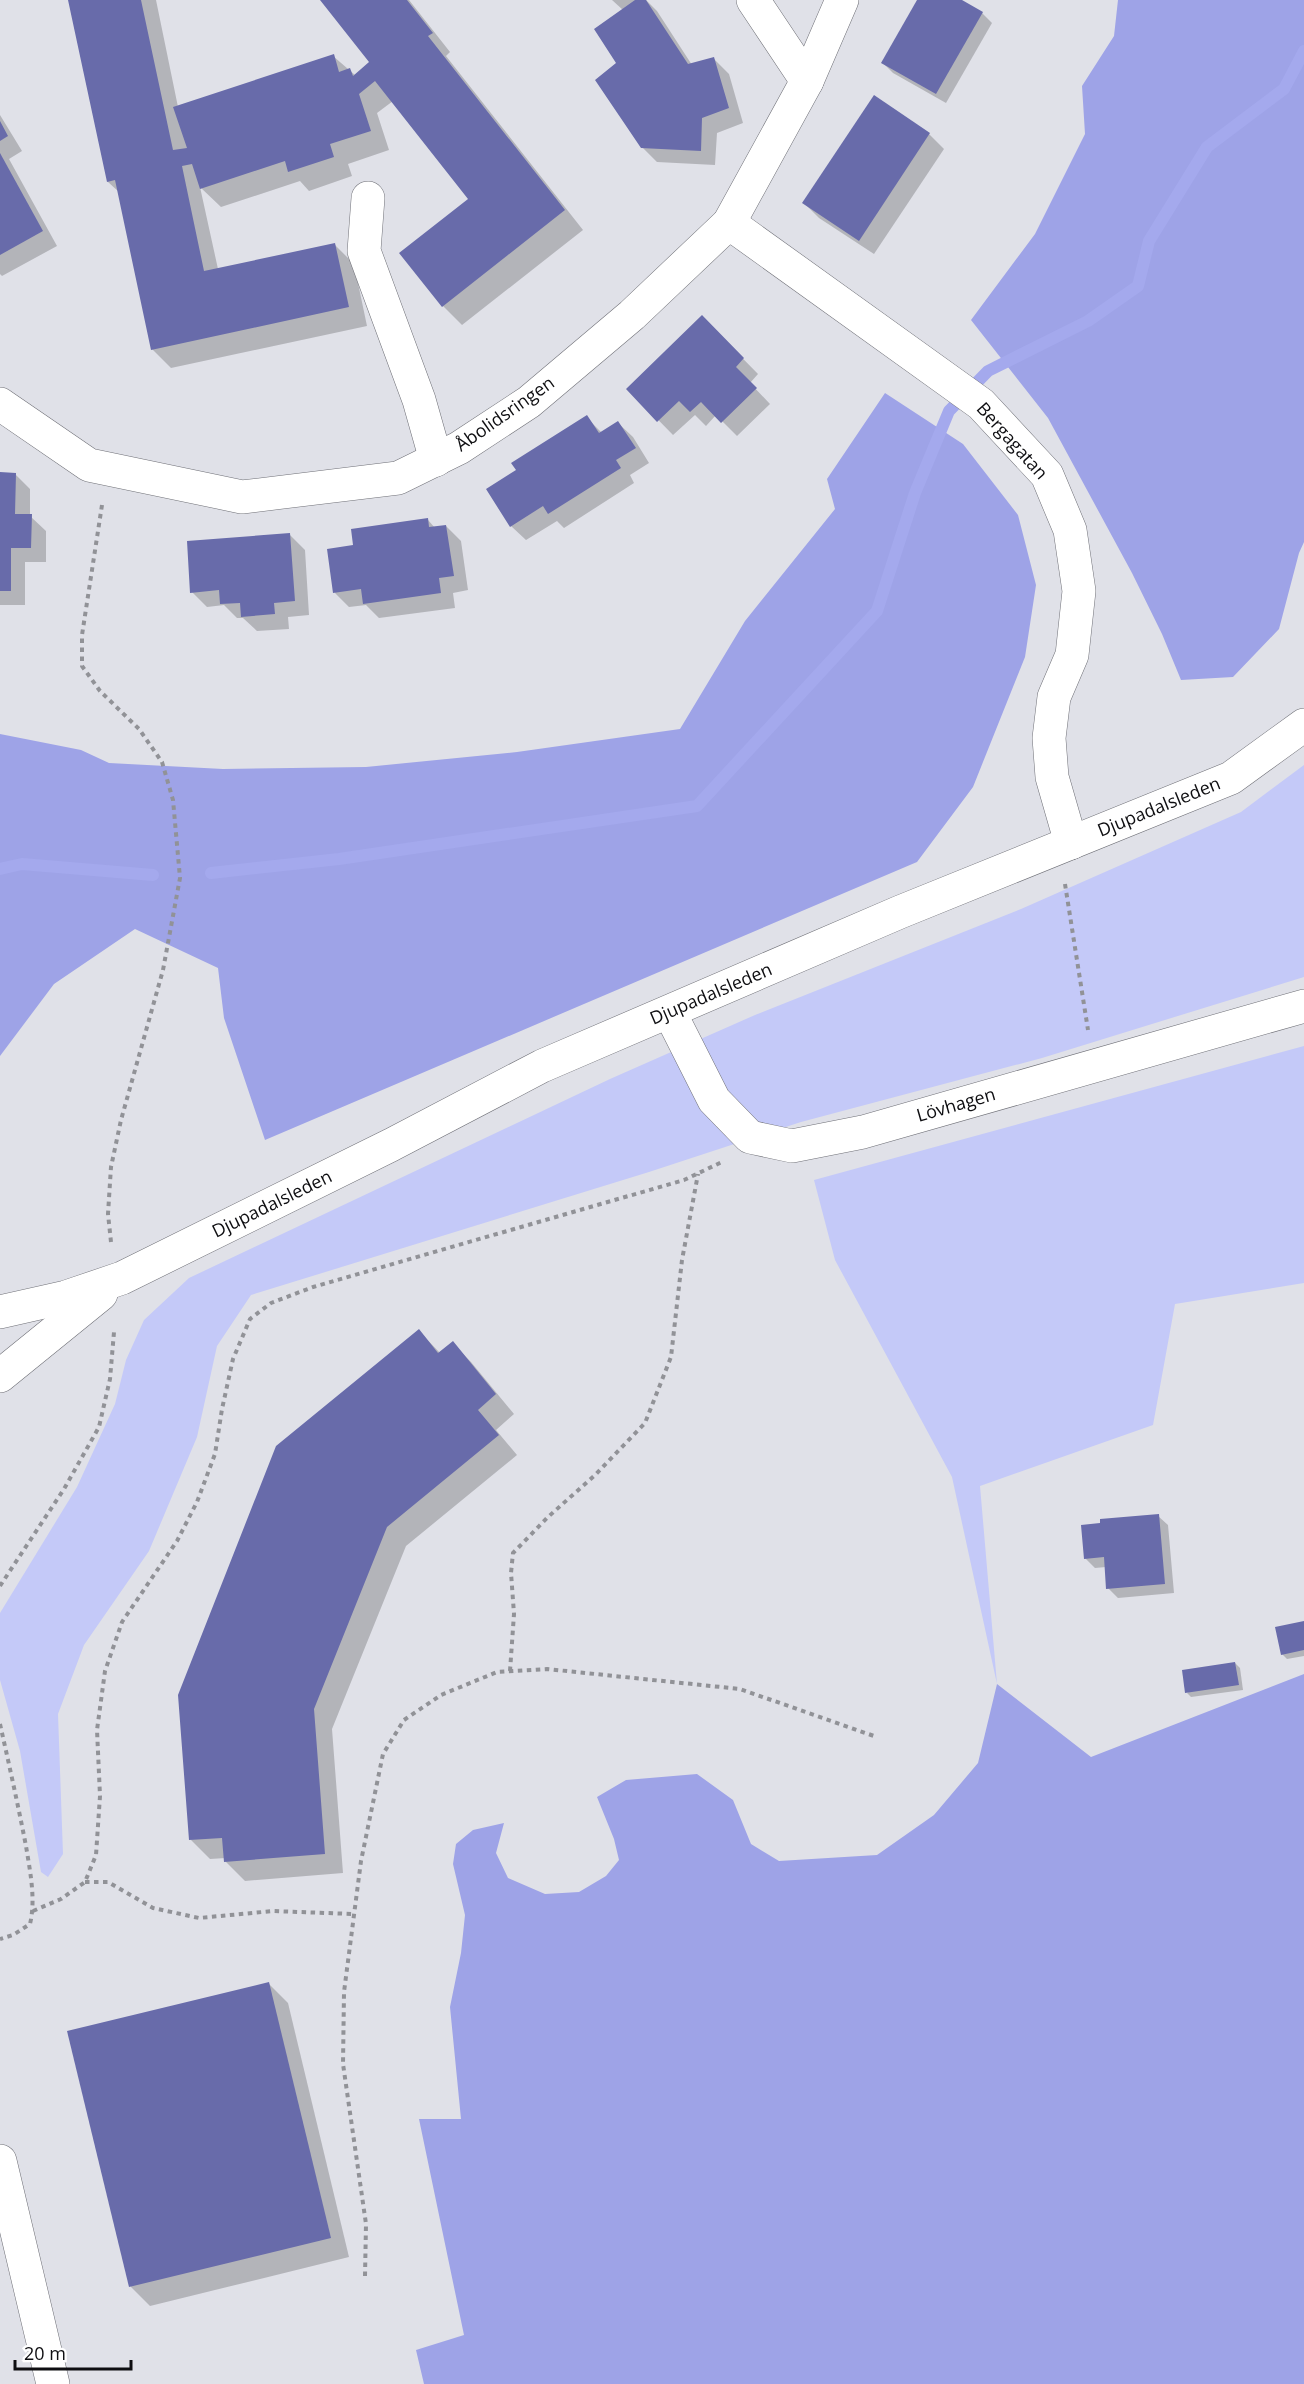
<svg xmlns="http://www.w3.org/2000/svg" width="1304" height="2384" viewBox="0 0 1304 2384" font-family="'Open Sans',sans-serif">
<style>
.green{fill:#c4c9f8}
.forest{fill:#9ea3e7}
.shadow{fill:#0003}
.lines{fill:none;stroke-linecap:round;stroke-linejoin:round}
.stream{stroke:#a4a9ed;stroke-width:12}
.building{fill:#686baa}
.minor-casing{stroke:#6f7077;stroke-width:34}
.path{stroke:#919297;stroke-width:4;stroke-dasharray:4.5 4.5;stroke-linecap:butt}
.minor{stroke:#fff;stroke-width:33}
.labels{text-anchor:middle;stroke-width:4.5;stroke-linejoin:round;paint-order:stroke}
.street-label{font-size:18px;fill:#0e0e11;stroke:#fff}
</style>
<rect width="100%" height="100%" fill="#e0e1e8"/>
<!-- green -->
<g class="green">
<path d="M1304,765V977L1042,1058L801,1122L649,1172L251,1295L217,1346L197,1437L149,1551L84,1645L58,1714L63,1854L48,1877L41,1872L20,1751L0,1680V1613L77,1487L115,1404L126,1360L144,1320L189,1278L610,1079L755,1015L1021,909L1241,812Z"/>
<path d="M1304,1046V1283L1175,1304L1153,1425L980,1486L997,1684L952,1477L835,1260L814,1180Z"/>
</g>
<!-- forest -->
<g class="forest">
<path d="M1118,0H1304V542L1299,553L1279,629L1233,677L1181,680L1162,634L1132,573L1048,418L971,320L1035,234L1085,134L1082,86L1114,36Z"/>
<path d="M885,393L963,444L1018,515L1036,585L1025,657L973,787L917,862L265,1140L224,1018L218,968L135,929L54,984L0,1056V734L81,750L109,763L223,769L366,767L517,752L680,729L745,621L835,509L827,479Z"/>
<path d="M1304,1674V2384H424L416,2350L464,2335L419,2119H461L450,2007L461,1953L465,1915L453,1864L456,1844L473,1830L504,1823L496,1853L508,1878L545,1894L579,1892L606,1876L619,1860L614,1839L597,1797L626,1780L697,1774L733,1800L751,1844L779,1861L877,1855L934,1815L978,1763L997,1684L1091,1757Z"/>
</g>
<!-- shadow -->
<g class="shadow">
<path d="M69,0H156L178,107L333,56L355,75L371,62L322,0H409L450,52L446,56L583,230L462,325L443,306L470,199L393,101L377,113L389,150L348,164L352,176L309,191L300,181L221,207L200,187L218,269L335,245L354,264L367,326L171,368L152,349L119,192L108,182Z"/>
<path d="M612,0H646L657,11L692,65L714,59L729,74L743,123L717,133L715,165L657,162L642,147L618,63L623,10Z"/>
<path d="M919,0H959L982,13L992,23L946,103L893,73L883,63Z"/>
<path d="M874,97L929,134L944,149L874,254L819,218L804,203Z"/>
<path d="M0,115L22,151L9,159L57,246L2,276L0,274Z"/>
<path d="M702,317L758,374L750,383L770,404L737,436L716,415L706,426L695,415L673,435L628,389Z"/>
<path d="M586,417L602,433L618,423L633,437L649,463L630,475L634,483L564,528L557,521L526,540L511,526L518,470Z"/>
<path d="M0,474H15L30,489V516L46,531V562H25V605H0Z"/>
<path d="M428,520L435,528L446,526L461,541L468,590L453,593L455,608L379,618L366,605L349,607L335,593L355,547Z"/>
<path d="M290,535L305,550L309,615L288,617L289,629L257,631L243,618H237L224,605L207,607L192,592Z"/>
<path d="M419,1331L440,1353L452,1343L471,1362L514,1414L496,1430L517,1455L406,1546L332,1729L343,1873L245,1881L226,1862V1858L210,1859L191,1840Z"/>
<path d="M1158,1516L1168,1525L1174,1593L1118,1598L1108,1588L1106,1567L1095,1568L1085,1558Z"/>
<path d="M1304,1623V1656L1287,1659L1282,1654Z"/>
<path d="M1235,1663L1240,1668L1243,1690L1191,1697L1187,1693Z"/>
<path d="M269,1984L288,2003L349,2257L150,2306L131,2287L69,2032Z"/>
</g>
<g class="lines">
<!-- stream -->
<g class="stream">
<path d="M0,869L22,864L153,875"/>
<path d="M211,873L339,859L697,806L877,611L915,493L949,411L988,371L1088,321L1138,286L1149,241L1207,147L1284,89L1304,51"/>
</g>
</g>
<!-- building -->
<g class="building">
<path d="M68,0H141L173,150L187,148L173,107L334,54L339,72L350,68L353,76L369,62L320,0H407L433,33L428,36L565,210L442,307L399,253L468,199L375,81L359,94L371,131L330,144L334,157L288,172L285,161L200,189L192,164L182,166L204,271L335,243L349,307L151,350L115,180L107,182Z"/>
<path d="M635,0H646L688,64L714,57L729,108L702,118L701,151L641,148L595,80L616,63L594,29Z"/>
<path d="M917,0H962L983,12L936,94L881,63Z"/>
<path d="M874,95L930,133L859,241L802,203Z"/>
<path d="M0,121L8,136L0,141Z"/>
<path d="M0,153L43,231L0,255Z"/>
<path d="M702,315L744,358L736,367L757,388L721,423L701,402L690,412L679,401L657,422L626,389Z"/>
<path d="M587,415L599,433L618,421L636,448L616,460L621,468L548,514L543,506L510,527L486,489L516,470L511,463Z"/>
<path d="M0,472L16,473L15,514H32L31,548H11V591H0Z"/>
<path d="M428,518L429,527L446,525L454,576L439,578L441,593L363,604L361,589L333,593L327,549L353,545L351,529Z"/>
<path d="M290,533L295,601L274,603L275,614L241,617L240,603L220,604L219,590L190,593L187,541Z"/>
<path d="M419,1329L438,1353L453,1341L496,1394L478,1410L499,1435L387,1527L314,1709L325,1854L224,1862L222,1838L189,1840L178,1695L276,1446Z"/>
<path d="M1159,1514L1165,1584L1106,1589L1104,1557L1084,1559L1081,1525L1100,1523V1519Z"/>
<path d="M1304,1621V1650L1281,1655L1275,1627Z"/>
<path d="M1235,1662L1239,1685L1185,1693L1182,1670Z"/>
<path d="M269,1982L331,2238L129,2287L67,2031Z"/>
</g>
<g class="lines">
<!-- minor casing -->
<g class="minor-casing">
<g id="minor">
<path d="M753,0L807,81"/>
<path d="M368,198L364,251L419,400L436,460"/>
<path d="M729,223L981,404L1047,475L1070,530L1079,591L1072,655L1054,697L1049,738L1052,777L1071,843"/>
<path d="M0,404L89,465L242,497L398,478L459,448L529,402L632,315L729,223L807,81L842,0"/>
<path d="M670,1013L714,1100L750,1137L792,1146L863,1132L1304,1006"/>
<path d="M0,1312L66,1297L122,1278L391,1145L542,1066L900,912L1231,778L1304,725"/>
<path d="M0,1376L101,1294"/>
<path d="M0,2161L53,2384"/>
</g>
</g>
<!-- path -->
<g class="path">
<path d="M102,505L82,635V666L100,691L139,729L162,762L173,800L180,878L163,970L121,1120L111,1167L108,1214L111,1242"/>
<path d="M1065,884L1088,1030"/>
<path d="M0,1586L64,1489L99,1427L110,1379L114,1332"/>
<path d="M510,1671L514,1614L511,1573L513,1553L548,1517L595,1475L645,1423L671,1357L682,1260L698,1174"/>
<path d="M0,1724C9,1764 18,1805 26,1846C30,1871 36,1899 30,1924L13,1935L0,1939"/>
<path d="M85,1882H108L153,1908L199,1918L273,1911L354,1914"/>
<path d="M33,1911L61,1899L85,1882L96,1855L100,1796L97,1730L105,1671L122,1622L177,1541L197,1502L215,1454L222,1409L233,1359L250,1319L271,1303L313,1287L684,1180L724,1161"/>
<path d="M365,2276L366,2224L343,2064L344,1992L361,1861L383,1754L404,1720L441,1695L497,1672L547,1669L740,1689L874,1736"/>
</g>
<!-- minor -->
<use href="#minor" class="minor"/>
</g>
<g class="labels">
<!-- street labels -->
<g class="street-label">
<text transform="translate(505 414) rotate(-35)" y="6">Åbolidsringen</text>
<text transform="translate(1012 441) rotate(48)" y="6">Bergagatan</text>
<text transform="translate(1159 807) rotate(-22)" y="6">Djupadalsleden</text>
<text transform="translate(711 994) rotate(-23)" y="6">Djupadalsleden</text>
<text transform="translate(956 1105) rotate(-16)" y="6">Lövhagen</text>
<text transform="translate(272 1204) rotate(-26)" y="6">Djupadalsleden</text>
</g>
</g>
<!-- scale -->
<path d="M15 2360v9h116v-9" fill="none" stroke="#0e0e11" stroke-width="3"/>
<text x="24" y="2360" font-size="18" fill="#0e0e11" stroke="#ffffff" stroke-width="4.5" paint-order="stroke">20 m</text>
</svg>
